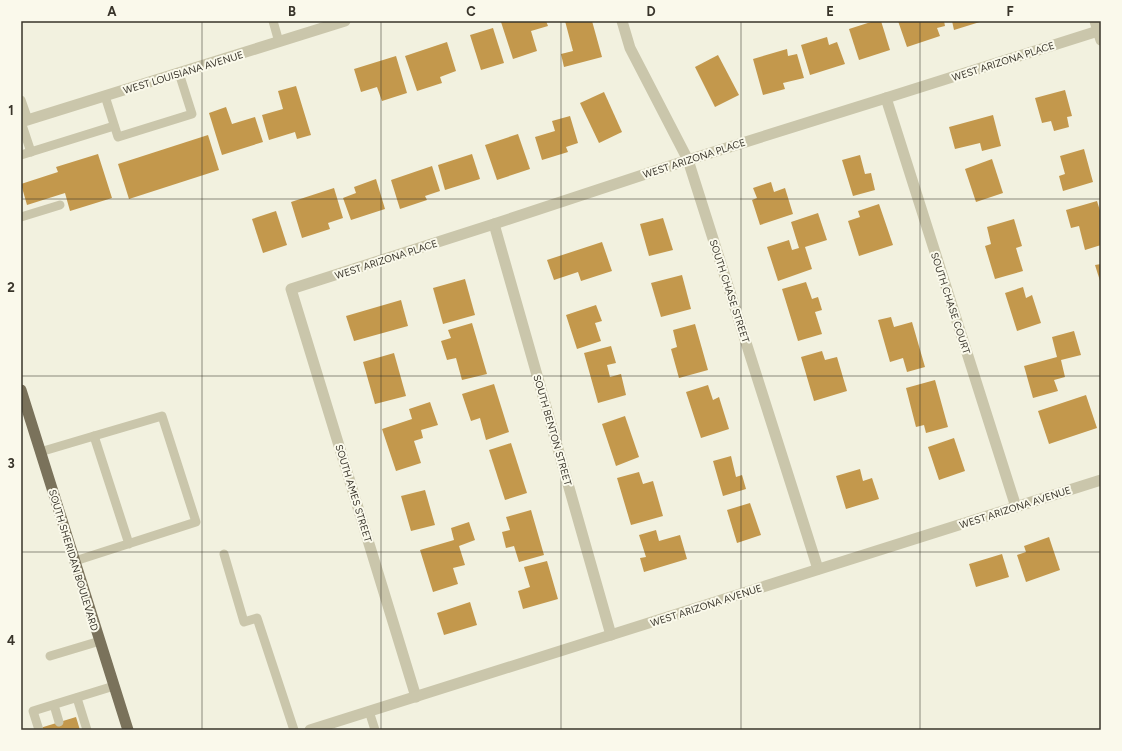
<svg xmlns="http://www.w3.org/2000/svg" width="1122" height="751" viewBox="0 0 1122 751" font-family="Figtree,sans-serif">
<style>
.building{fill:#c3984c}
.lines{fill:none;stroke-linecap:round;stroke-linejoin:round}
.service{stroke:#cac6ab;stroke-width:9}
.minor{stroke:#cac6ab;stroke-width:11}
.primary{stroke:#7a725b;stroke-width:11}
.grid{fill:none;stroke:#38342a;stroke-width:1;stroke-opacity:0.55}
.labels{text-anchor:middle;stroke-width:4;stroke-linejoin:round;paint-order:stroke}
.street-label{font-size:10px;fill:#38342a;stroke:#faf9eb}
.neatline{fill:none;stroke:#38342a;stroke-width:1.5}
.grid-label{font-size:13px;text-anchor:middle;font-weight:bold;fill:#38342a}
</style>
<rect width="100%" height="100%" fill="#f2f1df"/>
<!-- building -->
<g class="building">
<path d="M505,21H546L548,26L531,31L537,51L513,59L501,22Z"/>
<path d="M565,21H592L602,57L564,67L561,54L573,51Z"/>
<path d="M874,21H881L890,50L859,60L849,29Z"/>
<path d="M898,21H944L945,26L937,28L940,36L907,47Z"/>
<path d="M952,21H983L954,30Z"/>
<path d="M493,28L504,63L481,70L470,35Z"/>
<path d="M827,37L829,45L837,42L845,64L810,75L801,45Z"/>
<path d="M447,42L456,71L440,77L442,83L417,91L405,56Z"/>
<path d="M787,49L788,56L797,54L804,78L783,83L785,89L763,95L753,59Z"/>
<path d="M718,55L739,95L715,107L695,67Z"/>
<path d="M396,56L407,93L382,101L377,87L361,92L354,69Z"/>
<path d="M296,86L311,135L297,139L295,132L269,140L262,115L283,109L278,91Z"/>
<path d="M1065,90L1072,116L1067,117L1069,127L1054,131L1051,121L1042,123L1035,98Z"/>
<path d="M604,92L622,132L599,143L580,103Z"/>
<path d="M226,107L232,124L255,117L263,142L222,155L209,113Z"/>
<path d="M993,115L1001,146L982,151L980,143L955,149L949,127Z"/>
<path d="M570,116L578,143L566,147L568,152L542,160L535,137L555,131L552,121Z"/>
<path d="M518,134L530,169L497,180L485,145Z"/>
<path d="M208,135L219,170L129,199L118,164Z"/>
<path d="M1084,149L1093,182L1063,191L1059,176L1065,174L1060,156Z"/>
<path d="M98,154L112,198L70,211L65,193L27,205L21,184L58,172L56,167Z"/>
<path d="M472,154L480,179L445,190L438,165Z"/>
<path d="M860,155L865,174L871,173L875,190L853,196L842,160Z"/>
<path d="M992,159L1003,193L976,202L965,169Z"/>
<path d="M432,166L440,191L425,196L427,200L400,209L391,180Z"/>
<path d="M376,179L385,209L351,220L343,198L356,193L354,187Z"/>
<path d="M771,182L774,192L785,188L793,214L760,225L752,200L757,198L753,188Z"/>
<path d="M334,188L343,218L328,223L330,229L302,238L291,202Z"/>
<path d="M1097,201L1101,214V245L1085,250L1079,226L1071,228L1066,210Z"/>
<path d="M879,204L893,245L859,256L848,221L860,217L858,211Z"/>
<path d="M276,211L287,245L263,253L252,219Z"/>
<path d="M818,213L827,240L805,247L812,269L778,281L767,247L789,240L792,250L799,248L791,222Z"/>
<path d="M663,218L673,250L649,256L640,224Z"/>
<path d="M1014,219L1022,246L1016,248L1023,271L995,279L985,246L991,244L987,227Z"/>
<path d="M602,242L612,271L581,281L578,272L554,280L547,260Z"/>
<path d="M1101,264V284L1095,265Z"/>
<path d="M682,275L691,309L661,317L651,283Z"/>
<path d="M465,279L475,315L443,324L433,288Z"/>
<path d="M806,282L812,299L818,297L822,310L815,312L822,334L798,341L782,289Z"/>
<path d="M1023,287L1026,298L1032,295L1041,323L1017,331L1005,293Z"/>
<path d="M401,300L408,326L354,341L346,316Z"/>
<path d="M596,305L602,321L595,323L601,341L577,349L566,315Z"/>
<path d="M891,317L894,327L912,322L925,367L907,372L903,358L890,362L878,320Z"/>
<path d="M472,323L487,374L462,380L456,358L447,360L441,341L451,338L448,330Z"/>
<path d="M695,324L708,370L679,378L671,349L677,347L673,330Z"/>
<path d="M1074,331L1081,355L1061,360L1065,377L1054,380L1058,391L1033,398L1024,366L1057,357L1052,337Z"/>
<path d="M611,346L616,363L607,365L610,377L621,374L626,395L598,403L584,353Z"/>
<path d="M822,351L825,360L837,357L847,391L814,401L801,357Z"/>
<path d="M394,353L406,396L375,404L363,362Z"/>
<path d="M935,380L948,427L926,433L924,425L916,427L906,388Z"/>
<path d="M494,384L509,432L486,440L480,418L471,421L462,394Z"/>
<path d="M708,385L713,400L719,397L729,429L701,438L686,392Z"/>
<path d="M1086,395L1097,428L1049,444L1038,411Z"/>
<path d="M430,402L438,425L421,430L423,438L414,441L421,463L396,471L382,429L412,419L409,409Z"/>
<path d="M625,416L639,457L616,466L602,424Z"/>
<path d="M954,438L965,471L939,480L928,447Z"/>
<path d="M511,443L527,493L505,500L489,450Z"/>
<path d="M731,456L736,477L742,475L746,489L723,496L713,461Z"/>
<path d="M860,469L863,481L872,478L879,499L846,509L836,476Z"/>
<path d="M639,472L643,484L653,481L663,516L631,525L617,478Z"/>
<path d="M425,490L435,525L411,531L401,496Z"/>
<path d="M750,503L761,535L737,543L727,510Z"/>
<path d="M531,510L544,555L519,562L514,546L506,548L502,532L510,530L506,517Z"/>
<path d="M469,522L475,540L459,546L465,565L453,568L458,584L433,592L420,550L454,540L451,528Z"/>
<path d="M656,530L659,541L680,535L687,559L644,572L640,558L646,557L639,535Z"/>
<path d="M1049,537L1060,570L1026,582L1017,555L1026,552L1024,546Z"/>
<path d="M1002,554L1009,577L976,587L969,564Z"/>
<path d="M547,561L558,599L523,609L518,591L530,587L524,567Z"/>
<path d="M470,602L477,625L444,635L437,613Z"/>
<path d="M76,717L80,730H41L40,728Z"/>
</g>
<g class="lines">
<!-- service -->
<g class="service">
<path d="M273,21L279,42"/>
<path d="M105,96L118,137L192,114L179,73"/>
<path d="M21,100L28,120"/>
<path d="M21,122L31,152"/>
<path d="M21,155L114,126"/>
<path d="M21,217L60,205"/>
<path d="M40,452L94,436"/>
<path d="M224,554L244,622L257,618L294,730"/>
<path d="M75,561L196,522L162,416L94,436L129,544"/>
<path d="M50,656L100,641"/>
<path d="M77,698L87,730"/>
<path d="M54,705L59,722"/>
<path d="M369,711L375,730"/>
<path d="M39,730L33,711L114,686"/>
</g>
<!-- minor -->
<g class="minor">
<path d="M622,21L630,48L688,160L818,569"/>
<path d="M1095,21L1101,40"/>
<path d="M886,98L1016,507"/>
<path d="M21,122L345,21"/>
<path d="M494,224L611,635"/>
<path d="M416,697L291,289L494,224L688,160L886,98L1098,31"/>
<path d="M310,730L1101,480"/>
</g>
<!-- primary -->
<path class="primary" d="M21,390L128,730"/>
</g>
<!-- grid -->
<path class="grid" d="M202,21V730M381,21V730M561,21V730M741,21V730M920,21V730M21,199H1101M21,376H1101M21,552H1101"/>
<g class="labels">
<!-- street labels -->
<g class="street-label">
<text transform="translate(1003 61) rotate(-18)" y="4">WEST ARIZONA PLACE</text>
<text transform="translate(183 72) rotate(-17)" y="4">WEST LOUISIANA AVENUE</text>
<text transform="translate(694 158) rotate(-18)" y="4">WEST ARIZONA PLACE</text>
<text transform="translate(386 259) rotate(-18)" y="4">WEST ARIZONA PLACE</text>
<text transform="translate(730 291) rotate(72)" y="4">SOUTH CHASE STREET</text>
<text transform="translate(951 303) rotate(72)" y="4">SOUTH CHASE COURT</text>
<text transform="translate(553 430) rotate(74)" y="4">SOUTH BENTON STREET</text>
<text transform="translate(354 493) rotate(73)" y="4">SOUTH AMES STREET</text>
<text transform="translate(1015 507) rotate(-18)" y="4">WEST ARIZONA AVENUE</text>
<text transform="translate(74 560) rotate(73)" y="4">SOUTH SHERIDAN BOULEVARD</text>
<text transform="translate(706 605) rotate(-18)" y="4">WEST ARIZONA AVENUE</text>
</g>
</g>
<!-- border -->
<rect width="1122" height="751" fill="none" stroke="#faf9eb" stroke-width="44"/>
<rect x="22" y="22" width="1078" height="707" class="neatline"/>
<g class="grid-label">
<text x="112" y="16">A</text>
<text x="292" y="16">B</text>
<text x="471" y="16">C</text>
<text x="651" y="16">D</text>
<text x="830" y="16">E</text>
<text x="1010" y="16">F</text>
<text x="11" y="115">1</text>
<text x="11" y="292">2</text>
<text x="11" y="468">3</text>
<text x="11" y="645">4</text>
</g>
</svg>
